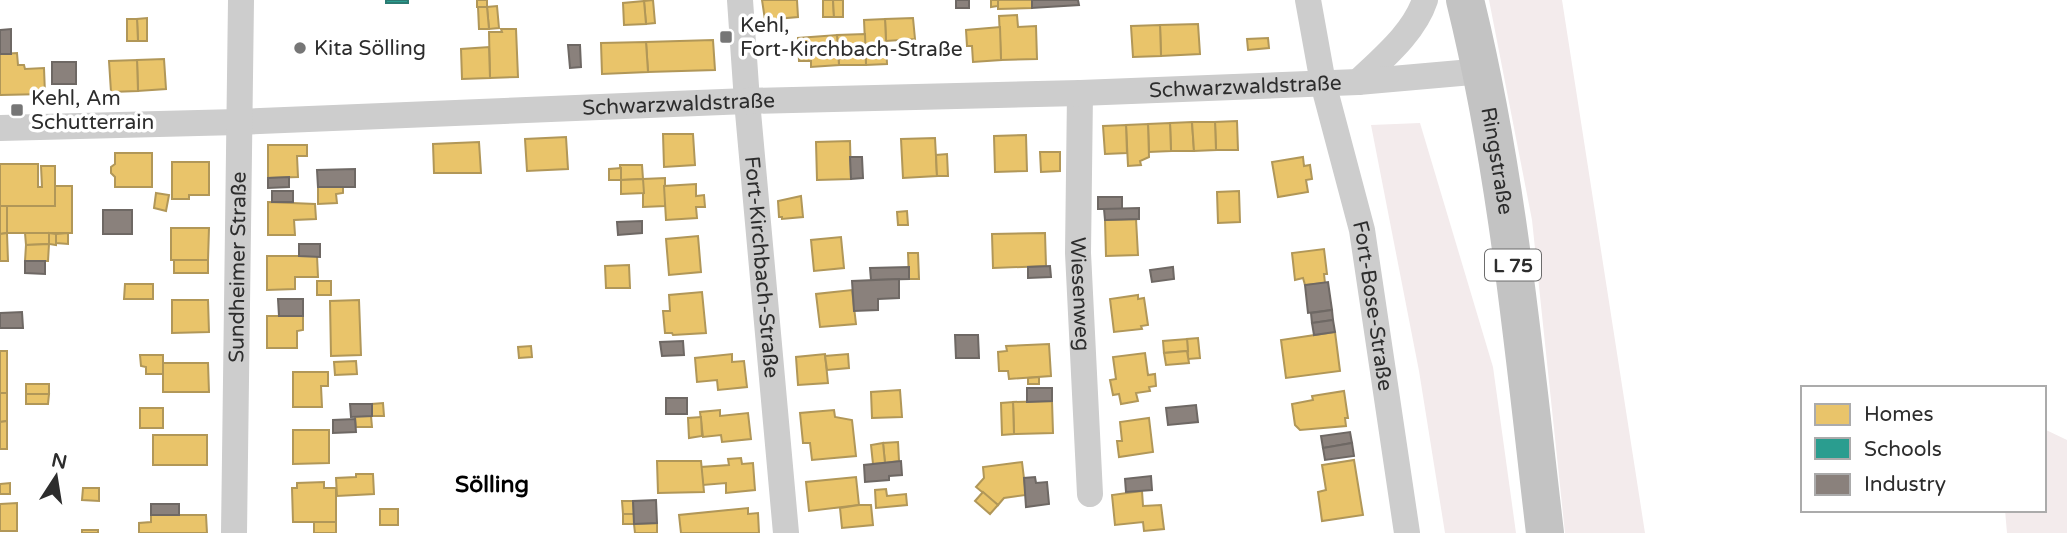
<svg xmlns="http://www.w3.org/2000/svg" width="2067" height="533" viewBox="0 0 2067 533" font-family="'Varela Round',sans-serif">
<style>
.green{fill:#f3ebec}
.homes{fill:#e9c46a;stroke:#b19758;stroke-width:2}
.schools{fill:#2a9d8f;stroke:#2b7b72;stroke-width:2}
.industry{fill:#8a817c;stroke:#6e6864;stroke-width:2}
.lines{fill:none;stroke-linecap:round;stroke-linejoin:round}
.street{stroke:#cdcdcd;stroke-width:26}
.primary{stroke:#c3c3c3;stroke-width:38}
.poi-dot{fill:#767676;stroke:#fff;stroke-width:2.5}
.labels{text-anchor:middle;stroke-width:7;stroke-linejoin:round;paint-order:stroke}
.shield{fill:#fff;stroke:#6c6c6c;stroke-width:2}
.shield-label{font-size:19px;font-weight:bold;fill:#2d2d2d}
.poi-label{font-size:21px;fill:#2d2d2d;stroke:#fff;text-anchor:start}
.street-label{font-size:21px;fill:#2d2d2d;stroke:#fff}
.neighbourhood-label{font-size:23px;font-weight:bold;fill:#000;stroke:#fff}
</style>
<rect width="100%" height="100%" fill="#fff"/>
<!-- green -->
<g class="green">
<path d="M1489,0H1562L1645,533H1565L1532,220Z"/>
<path d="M1420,123L1493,367L1516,533H1445L1419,371L1371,125Z"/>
<path d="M2044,429L2067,440V533H2007L2005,510H2044Z"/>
</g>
<!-- homes -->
<g class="homes">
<rect x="477" y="0" width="10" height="7"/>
<path d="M653,0L655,23L646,24L644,1Z"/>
<path d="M762,0H797L798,17L765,20Z"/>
<path d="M823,0H833L834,17H823Z"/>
<path d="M833,0H843V17H834Z"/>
<path d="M991,0H998V6L991,7Z"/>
<path d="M998,0H1032V8L998,9Z"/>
<path d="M644,1L646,24L624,25L623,3Z"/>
<path d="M497,6L499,28L489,29L487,7Z"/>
<path d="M478,7H487L489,29H479Z"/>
<path d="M1017,15L1018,27L1036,26L1037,59L1001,60L999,16Z"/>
<path d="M147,18V41H138L137,19Z"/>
<path d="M913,18L915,39L886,41L885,19Z"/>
<path d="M127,19H137L138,41H127Z"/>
<path d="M885,19L887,64L866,65L864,20Z"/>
<path d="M1198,24L1200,54L1161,56L1160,25Z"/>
<path d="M1160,25L1161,56L1133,57L1131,26Z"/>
<path d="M1000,27L1001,60L973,62L972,46H967L966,30Z"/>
<path d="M501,29H516L518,77L490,78L489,32H502Z"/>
<path d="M865,34L866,65H839L837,35Z"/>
<path d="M837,35L839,65L811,67V61H799L798,38Z"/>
<path d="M1268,38L1269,48L1248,50L1247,39Z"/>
<path d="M713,40L715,70L648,72L646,42Z"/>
<path d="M646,42L648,72L602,74L601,43Z"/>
<path d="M489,47L490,78L462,79L461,49Z"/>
<path d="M17,53L18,65H24L25,69L44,68L45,94L0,95V54Z"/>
<path d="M164,59L166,89L138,91L137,60Z"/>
<path d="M137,60L138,91L111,92L109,61Z"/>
<path d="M1237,121L1238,150H1216L1215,122Z"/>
<path d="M1192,122L1194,151H1171L1170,123Z"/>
<path d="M1192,122H1215L1216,150L1194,151Z"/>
<path d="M1170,123L1171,151L1149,152L1148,124Z"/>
<path d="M1148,124L1149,157L1140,161L1141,165L1128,166L1126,125Z"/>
<path d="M1126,125L1127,153L1105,154L1103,126Z"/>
<path d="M663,134H693L695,165L664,167Z"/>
<path d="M1026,135L1027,171L995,172L994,136Z"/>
<path d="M566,137L568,169L527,171L525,139Z"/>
<path d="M935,138L937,176L903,178L901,139Z"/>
<path d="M850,141L851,179L817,180L816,142Z"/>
<path d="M479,142L481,173H434L433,144Z"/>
<path d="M268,145H307V156H297L298,177L268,178Z"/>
<path d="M1040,152H1060V171L1041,172Z"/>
<path d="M115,153H152V187H115V177L111,173V167L115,164Z"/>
<path d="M947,154L948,176H937L936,155Z"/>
<path d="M1303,157L1304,166L1310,165L1312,179L1306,180L1308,192L1278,197L1272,162Z"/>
<path d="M172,162H209V195H189V199H172Z"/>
<path d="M0,164H38V187H42L41,166H55V206H0Z"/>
<path d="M620,165H642L643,179L621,180Z"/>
<path d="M621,168V180H609V169Z"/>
<path d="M665,178V206L643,207V179Z"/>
<path d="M643,179L644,193L621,194V180Z"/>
<path d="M696,184V196L704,195L705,207H696L697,218L666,220L664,186Z"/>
<path d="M55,186H72V233H7V206H55Z"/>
<path d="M318,187H343V193L336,194L337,203L318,204Z"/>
<path d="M1239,191L1240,222L1218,223L1217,192Z"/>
<path d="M156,193L169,195L166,211L154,208Z"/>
<path d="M801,196L803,217L782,219V217H779L778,201Z"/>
<path d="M268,202L315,204L316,219L294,220L295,235H268Z"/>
<path d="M0,206H7V233L0,234Z"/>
<path d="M907,211L908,225H898L897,212Z"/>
<path d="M1136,219L1138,255L1106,256L1105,220Z"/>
<path d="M171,228H209L208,260H171Z"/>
<path d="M7,233L8,261H0V234Z"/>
<path d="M25,233H49V244L26,245Z"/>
<path d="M49,233L56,234V245L49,244Z"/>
<path d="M68,233V244L56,243V234Z"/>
<path d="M1045,233L1046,266L993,268L992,234Z"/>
<path d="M698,236L701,272L669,275L666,239Z"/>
<path d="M841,237L844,268L814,271L811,240Z"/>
<path d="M49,244L48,261H25L26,245Z"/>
<path d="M1324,249L1327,274H1324L1325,283L1305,285L1303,278L1295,280L1292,253Z"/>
<path d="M908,253H918L919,279H909Z"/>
<path d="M267,256H317L318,277H295V289L267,290Z"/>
<rect x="174" y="260" width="34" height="13"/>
<path d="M629,265L630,288H606L605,266Z"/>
<rect x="317" y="281" width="14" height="14"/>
<path d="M125,284H153V299H124Z"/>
<path d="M852,290L856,324L820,327L816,294Z"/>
<path d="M702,292L706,333L673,335L672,333H665L663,311H670L669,295Z"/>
<path d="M1138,295V299L1144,298L1148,325L1141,326L1142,329L1114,332L1110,299Z"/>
<path d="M172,300H208L209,332L172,333Z"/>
<path d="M359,300L361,355L331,356L330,301Z"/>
<path d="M267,316H303V330L297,331V348H267Z"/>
<path d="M1335,332L1340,371L1286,378L1281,340Z"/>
<path d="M1198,338L1200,358L1188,359L1187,339Z"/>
<path d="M1187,339L1188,351L1164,353L1163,341Z"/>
<path d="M1049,344L1051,376L1009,379L1008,371H999L998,352L1007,351L1006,346Z"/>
<path d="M531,346L532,357L519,358L518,347Z"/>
<rect x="0" y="351" width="7" height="42"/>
<path d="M1187,351L1189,363L1166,365L1164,353Z"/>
<path d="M1145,353L1148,375L1155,374L1156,386L1149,387L1150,391L1136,393L1138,401L1121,404L1119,394L1113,395L1110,380L1116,379L1113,357Z"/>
<path d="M732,354V362L744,361L747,387L718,390L717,380L697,382L695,358Z"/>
<path d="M825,354L828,383L798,385L796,357Z"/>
<path d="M848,354L849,368L827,370L825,356Z"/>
<path d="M140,355H163V374H146V367L141,366Z"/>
<path d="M356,361L357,374L335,375L334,362Z"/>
<path d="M163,363H208L209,392H163Z"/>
<path d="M293,372H328V386H321L322,407H293Z"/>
<path d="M1039,377V384H1028V378Z"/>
<rect x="26" y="384" width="23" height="10"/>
<path d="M900,390L902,417L872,418L871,392Z"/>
<path d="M1344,391L1348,418H1345L1346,426L1300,430L1295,425L1292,404L1313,400L1312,396Z"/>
<path d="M0,393H7V421L0,422Z"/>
<path d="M26,394H49L48,404H26Z"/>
<path d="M1052,401L1053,433L1014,434L1013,402Z"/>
<path d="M1013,402L1014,434L1002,435L1001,403Z"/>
<path d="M383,403L384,416H372V404Z"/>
<rect x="140" y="408" width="23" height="20"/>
<path d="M720,410V416L748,413L751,439L722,442L721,435L703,437L700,412Z"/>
<path d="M834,410L835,417L852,420L856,456L812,460L810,443H803L800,413Z"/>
<path d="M355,416H371L372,427H356Z"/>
<path d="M701,417L702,436L689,438L688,418Z"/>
<path d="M1149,418L1153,452L1119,457L1117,441H1122L1120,422Z"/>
<path d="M7,421V449H0V422Z"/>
<path d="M293,430H329V463L293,464Z"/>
<rect x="153" y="435" width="54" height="30"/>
<path d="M898,442L899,461L885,463L883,443Z"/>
<path d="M883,443L885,463L873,464L871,445Z"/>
<path d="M741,458L742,464L753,463L755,490L726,493V483L703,485L701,467L729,465L728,459Z"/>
<path d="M1354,460L1363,515L1322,521L1318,492L1326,490L1322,465Z"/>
<path d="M657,461H701L704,492L658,493Z"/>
<path d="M1022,462L1026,495L1004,498L998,505L976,487L984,478L983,467Z"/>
<path d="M356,474H373L374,494L337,496L336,478L356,477Z"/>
<path d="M856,477L859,505L809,511L806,482Z"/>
<path d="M324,482V488H336V522H293L292,488H297V483Z"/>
<path d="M10,483V494H0V484Z"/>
<path d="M83,488H99V501L82,500Z"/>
<path d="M886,489L887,496L906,494L907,505L876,508L875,490Z"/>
<path d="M1142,491L1143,506L1161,505L1164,529L1144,531L1143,522L1115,525L1112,495Z"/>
<path d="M983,492L998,505L990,514L975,501Z"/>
<path d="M622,501H633L634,514H623Z"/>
<path d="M17,503V531H0V504Z"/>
<path d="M859,505H871L873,525L842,528L840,508Z"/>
<path d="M748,508V514L758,513L759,533H681L679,515Z"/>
<rect x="380" y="509" width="18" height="16"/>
<rect x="623" y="514" width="11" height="10"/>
<path d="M151,515H206L207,533H139V523L151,522Z"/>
<rect x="314" y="522" width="22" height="11"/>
<path d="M657,523V533H635L634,524Z"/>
<rect x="82" y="530" width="16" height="3"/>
</g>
<!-- schools -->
<rect class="schools" x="386" y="0" width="22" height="3"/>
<!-- industry -->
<g class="industry">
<rect x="956" y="0" width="13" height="8"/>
<path d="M1032,0H1078L1079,5L1032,8Z"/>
<path d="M11,29V54H0V30Z"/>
<path d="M568,45H580L581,67L570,68Z"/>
<rect x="52" y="62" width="24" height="22"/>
<path d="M850,157H862L863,178L851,179Z"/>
<path d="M355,169V187H318L317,170Z"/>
<path d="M289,177V187L268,188V178Z"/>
<rect x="272" y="191" width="21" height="11"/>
<rect x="1098" y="197" width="24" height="12"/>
<path d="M1139,208V219L1105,220L1104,209Z"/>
<rect x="103" y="210" width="29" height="24"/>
<path d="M642,221V233L618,235L617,222Z"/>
<path d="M299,244H320V257L299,256Z"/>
<path d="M25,261H45V274L25,273Z"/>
<path d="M1050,266L1051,277L1028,278V267Z"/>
<path d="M909,267V279L871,280L870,268Z"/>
<path d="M1173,267L1174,279L1152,282L1150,270Z"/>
<path d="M899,279V298L878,299V310L854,311L852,281Z"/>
<path d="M1328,282L1332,310L1308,313L1305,285Z"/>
<path d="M278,299H303V316H279Z"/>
<path d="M1332,310L1333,320L1312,323L1311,313Z"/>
<path d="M22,312L23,328H0V313Z"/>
<path d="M1333,320L1335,332L1314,335L1312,323Z"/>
<path d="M955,335H978L979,358H956Z"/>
<path d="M683,341L684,355L662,356L660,342Z"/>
<path d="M1027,388H1052V401L1027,402Z"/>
<rect x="666" y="398" width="21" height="16"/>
<path d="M350,404H372V416L351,417Z"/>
<path d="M1196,405L1198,422L1168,425L1166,408Z"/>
<path d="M355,419L356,432L333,433V420Z"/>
<path d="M1350,432L1352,443L1323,448L1321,436Z"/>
<path d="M1352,443L1354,456L1325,460L1323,448Z"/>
<path d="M901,461L902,475L889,476V480L865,482L864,465Z"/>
<path d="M1151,476L1152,490L1126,492L1125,479Z"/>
<path d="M1035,477L1036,483L1047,482L1049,504L1026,507L1024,478Z"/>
<path d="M656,500L657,523L634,524L633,501Z"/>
<rect x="151" y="504" width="28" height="11"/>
</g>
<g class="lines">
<!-- street -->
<g class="street">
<path id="s1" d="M740,0L747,101L786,533"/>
<path id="s2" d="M1308,0L1323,83L1362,230L1407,533"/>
<path d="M1358,82C1383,58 1414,33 1425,0"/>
<path id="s3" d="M1080,93L1078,253L1090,494"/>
<path id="s4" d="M0,128L238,122L747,101L1080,93L1358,82L1483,71"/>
<path id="s5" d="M234,533L241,0"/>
</g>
<!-- primary -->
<path class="primary" id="s6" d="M1465,0C1508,175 1524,355 1545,533"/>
</g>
<!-- markers -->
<g class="poi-dot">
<rect x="719" y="30" width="14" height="14" rx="3.5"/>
<circle cx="300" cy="48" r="7"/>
<rect x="10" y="103" width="14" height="14" rx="3.5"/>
</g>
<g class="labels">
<!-- shield labels -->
<rect class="shield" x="1485" y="249.5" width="56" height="31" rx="5"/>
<g class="shield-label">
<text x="1513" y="272">L 75</text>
</g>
<!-- poi labels -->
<g class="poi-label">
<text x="740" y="32">Kehl,<tspan x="740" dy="24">Fort-Kirchbach-Straße</tspan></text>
<text x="314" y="55">Kita Sölling</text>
<text x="31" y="105">Kehl, Am<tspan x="31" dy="24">Schutterrain</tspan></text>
</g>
<!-- street labels -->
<g class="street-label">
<text dy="7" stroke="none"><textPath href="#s4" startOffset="1246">Schwarzwaldstraße</textPath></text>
<text dy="7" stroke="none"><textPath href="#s4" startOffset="679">Schwarzwaldstraße</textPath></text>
<text dy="7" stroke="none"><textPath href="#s6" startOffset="164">Ringstraße</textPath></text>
<text dy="7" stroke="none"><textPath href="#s5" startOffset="266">Sundheimer Straße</textPath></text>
<text dy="7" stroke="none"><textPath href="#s1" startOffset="268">Fort-Kirchbach-Straße</textPath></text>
<text dy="7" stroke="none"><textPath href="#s3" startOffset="201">Wiesenweg</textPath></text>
<text dy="7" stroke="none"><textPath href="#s2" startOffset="313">Fort-Bose-Straße</textPath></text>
</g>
<!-- neighbourhood labels -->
<g class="neighbourhood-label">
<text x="492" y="492">Sölling</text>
</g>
</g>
<!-- legend -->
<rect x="1801" y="386" width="245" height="126" fill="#ffffff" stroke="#ababab" stroke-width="2"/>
<rect x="1815" y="404" width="35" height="21" fill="#e9c46a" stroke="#ababab" stroke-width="2"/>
<text x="1864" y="421" font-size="21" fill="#2d2d2d">Homes</text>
<rect x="1815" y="438" width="35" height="21" fill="#2a9d8f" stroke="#ababab" stroke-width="2"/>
<text x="1864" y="456" font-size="21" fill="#2d2d2d">Schools</text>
<rect x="1815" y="474" width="35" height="21" fill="#8a817c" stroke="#ababab" stroke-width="2"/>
<text x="1864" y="491" font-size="21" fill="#2d2d2d">Industry</text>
<!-- north arrow -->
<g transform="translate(56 477) rotate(12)" stroke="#ffffff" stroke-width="5" paint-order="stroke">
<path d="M0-5L12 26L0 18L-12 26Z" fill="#2d2d2d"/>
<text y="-10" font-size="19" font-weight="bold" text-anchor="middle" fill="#2d2d2d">N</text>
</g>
</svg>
